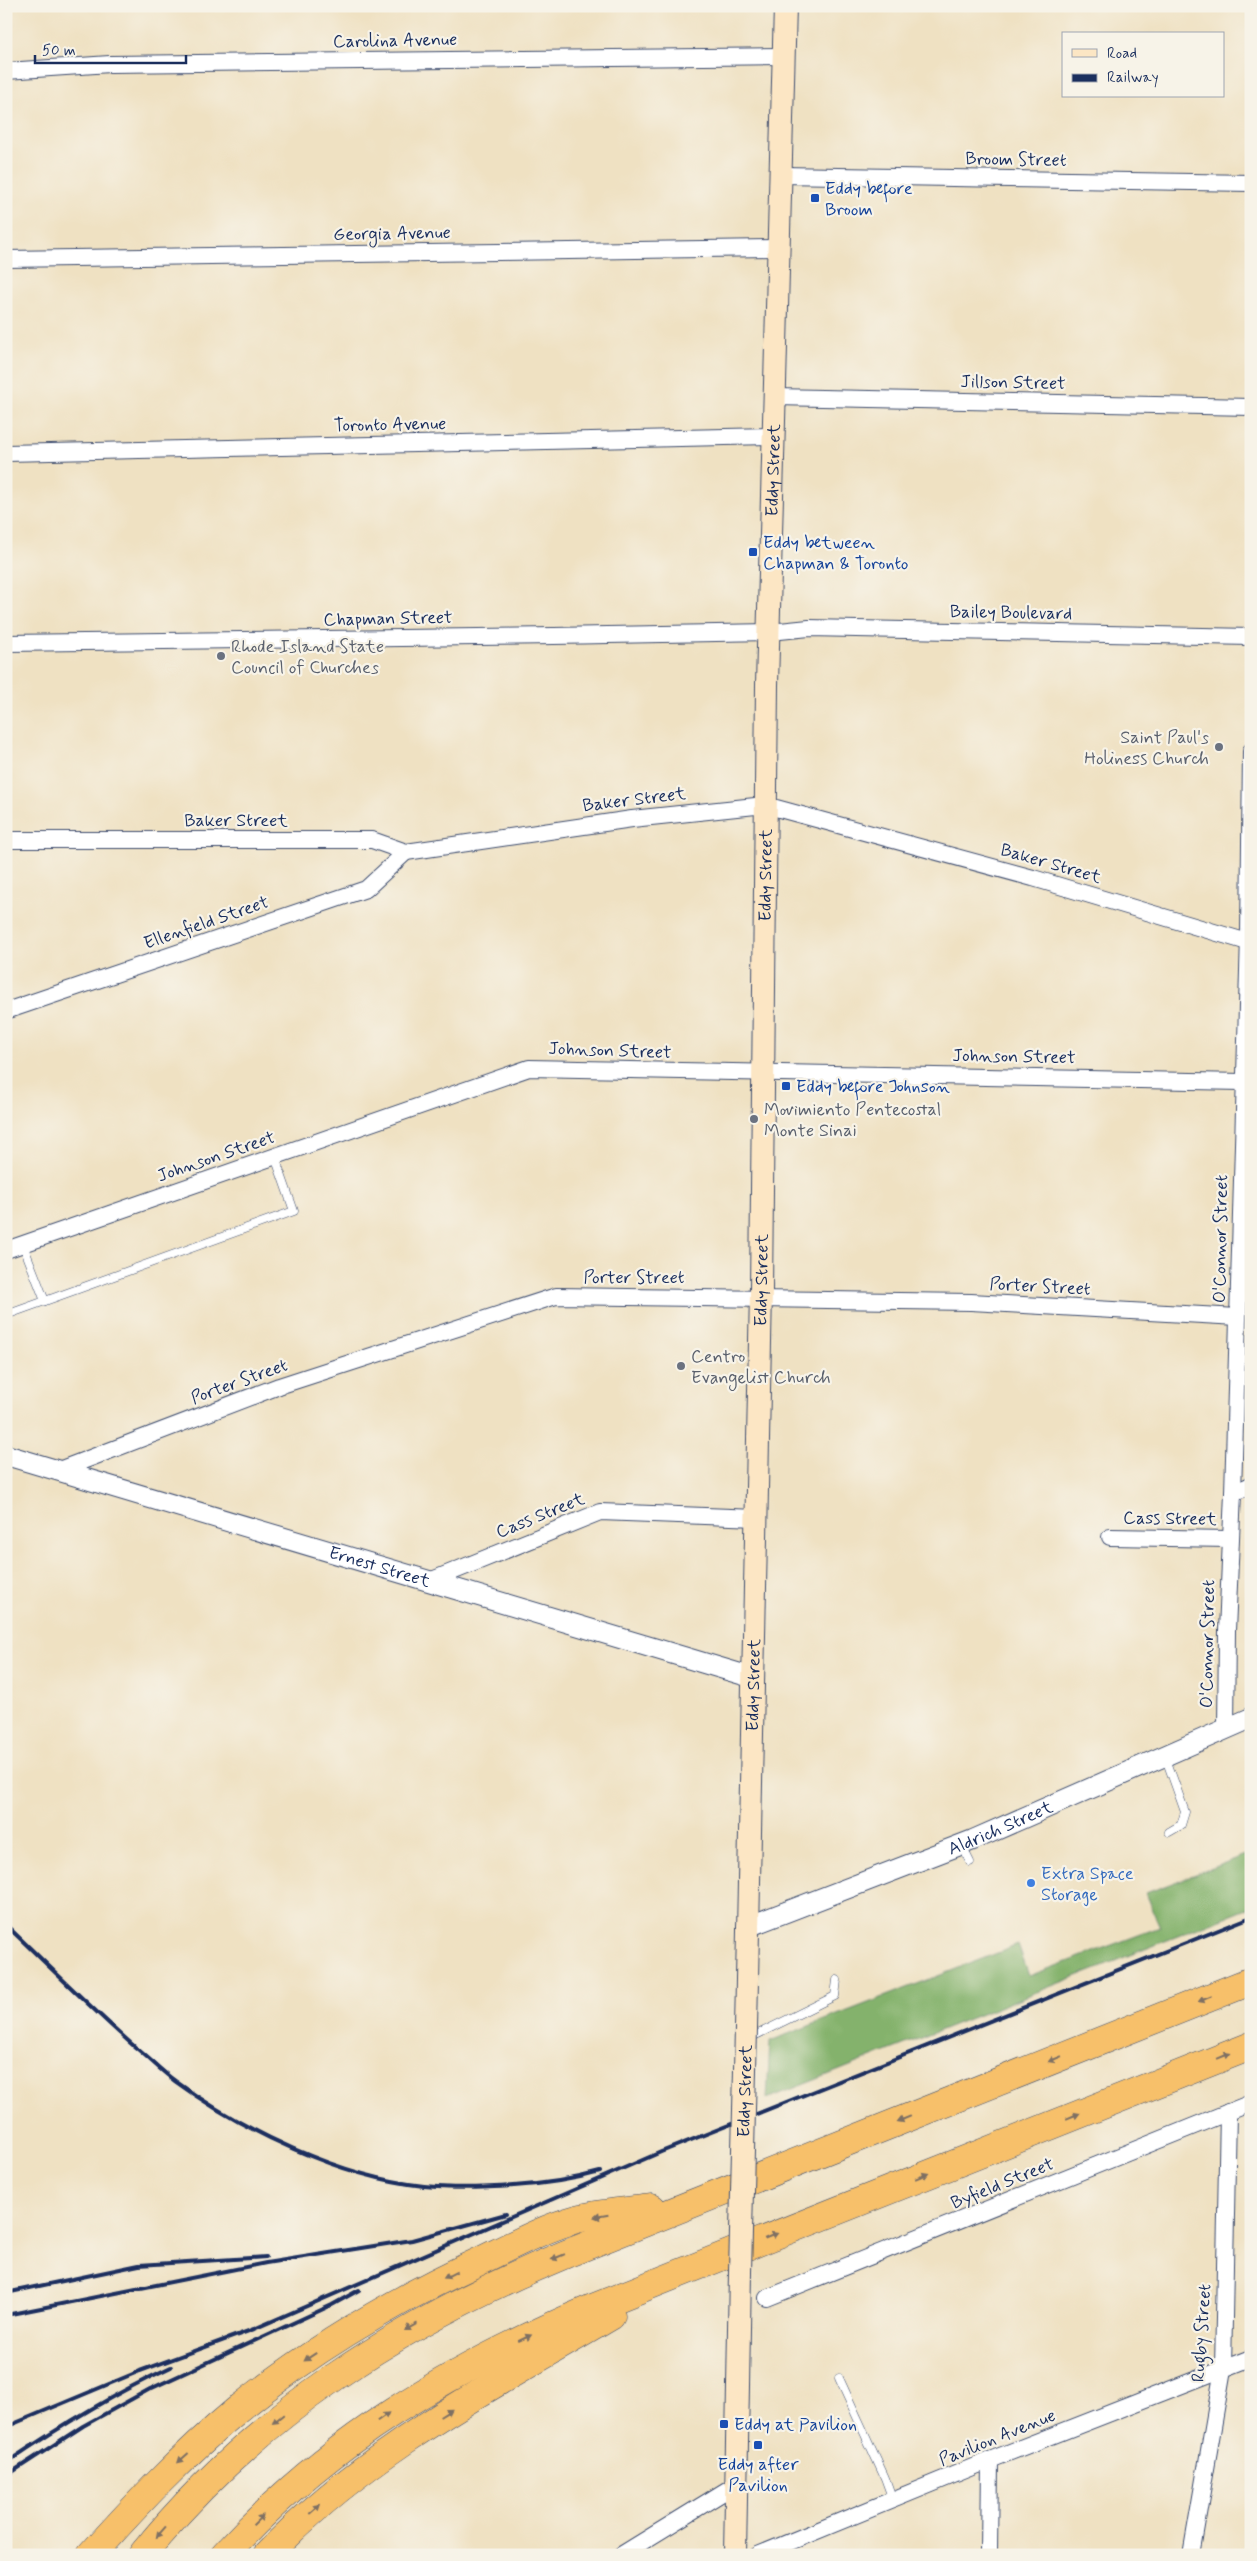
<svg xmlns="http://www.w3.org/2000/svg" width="1257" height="2561" viewBox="0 0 1257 2561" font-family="Mynerve,sans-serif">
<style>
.forest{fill:#84b26c;stroke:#507065}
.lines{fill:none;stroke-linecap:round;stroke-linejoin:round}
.service-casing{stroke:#3b4a6d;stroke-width:9}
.minor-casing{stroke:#3b4a6d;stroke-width:18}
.tertiary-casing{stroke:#3b4a6d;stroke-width:22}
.secondary-casing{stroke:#3b4a6d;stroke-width:24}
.motorway-casing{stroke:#3b4a6d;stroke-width:29}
.service{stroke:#fff;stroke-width:8}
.minor{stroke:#fff;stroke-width:16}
.tertiary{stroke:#fff;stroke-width:20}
.secondary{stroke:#fce6c4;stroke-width:22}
.motorway{stroke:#f7c06b;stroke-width:28}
.rail{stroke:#1b2f5e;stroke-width:4}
.secondary-bridge-casing{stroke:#3b4a6d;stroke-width:24;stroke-linecap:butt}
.secondary-bridge{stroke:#fce6c4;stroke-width:22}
.oneway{fill:#7e7064}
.transit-dot{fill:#1a4fb4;stroke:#f7f3e8;stroke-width:2}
.worship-dot{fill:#6b7280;stroke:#f7f3e8;stroke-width:2}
.shop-dot{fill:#3f7fe0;stroke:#f7f3e8;stroke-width:2}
.labels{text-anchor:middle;stroke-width:4.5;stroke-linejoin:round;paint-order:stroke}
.street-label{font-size:18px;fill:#1b2f5e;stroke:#f7f3e8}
.transit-label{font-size:18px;fill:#164399;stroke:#f7f3e8;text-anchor:start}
.worship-label{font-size:18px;fill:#5b616d;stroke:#f7f3e8;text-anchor:start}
.shop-label{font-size:18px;fill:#366cbe;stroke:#f7f3e8;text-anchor:start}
</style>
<rect width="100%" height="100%" fill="#f7f3e8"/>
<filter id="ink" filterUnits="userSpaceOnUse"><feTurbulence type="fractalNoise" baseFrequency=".02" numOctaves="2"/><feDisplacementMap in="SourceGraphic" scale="10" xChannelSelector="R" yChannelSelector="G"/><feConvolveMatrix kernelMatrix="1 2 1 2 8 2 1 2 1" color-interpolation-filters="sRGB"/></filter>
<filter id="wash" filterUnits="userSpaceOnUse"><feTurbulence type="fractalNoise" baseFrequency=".0096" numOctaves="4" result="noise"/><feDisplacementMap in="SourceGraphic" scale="20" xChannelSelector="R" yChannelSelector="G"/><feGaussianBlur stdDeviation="1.12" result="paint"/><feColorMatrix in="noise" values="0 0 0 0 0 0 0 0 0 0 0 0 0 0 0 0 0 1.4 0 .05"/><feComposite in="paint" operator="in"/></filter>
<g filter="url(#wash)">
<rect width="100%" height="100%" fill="#efe1c2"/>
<!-- forest -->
<path class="forest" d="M1251,1853V1907L767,2099L770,2041L1018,1945L1029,1976L1160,1927L1146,1893Z"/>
</g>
<g filter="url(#ink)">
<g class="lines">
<!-- service casing -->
<g class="service-casing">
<g id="service">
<path d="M45,1301L294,1211L275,1157"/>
<path d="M6,1315L45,1301L23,1245"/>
<path d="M1165,1756L1185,1812L1181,1825L1169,1832"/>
<path d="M962,1846L970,1862"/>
<path d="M750,2038L835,1996L837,1980"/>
<path d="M839,2378L885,2478L893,2500"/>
</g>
</g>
<!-- minor casing -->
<g class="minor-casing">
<g id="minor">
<path d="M6,71L110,64L784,56"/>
<path d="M781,175L1251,183"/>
<path d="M6,259L777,248"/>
<path d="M775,397L1251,407"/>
<path d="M6,453L774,436"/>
<path d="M6,643L554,636L770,632L809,628L1251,637"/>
<path d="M6,840H372L406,852L632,819L765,805L1033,878L1251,943"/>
<path d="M6,1011L366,889L406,852"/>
<path d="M6,1250L529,1068L1243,1082"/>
<path d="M59,1470L279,1386L556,1296L971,1302L1238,1317"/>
<path d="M1233,1493L1251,1485"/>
<path d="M1110,1537L1230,1539"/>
<path d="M432,1580L600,1512L757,1518"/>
<path d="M1226,1729L1227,1631L1233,1493L1249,936L1251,751"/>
<path d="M767,2298L1251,2103"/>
<path d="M621,2555L735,2485"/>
<path d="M758,2555L990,2460L1251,2358"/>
<path d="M989,2555L990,2460"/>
<path d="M1191,2555L1223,2369L1228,2112"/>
</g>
</g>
<!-- tertiary casing -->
<g class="tertiary-casing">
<g id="tertiary">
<path id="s1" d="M6,1455L754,1678"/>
<path id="s2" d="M747,1927L973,1840L1251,1718"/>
</g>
</g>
<!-- secondary casing -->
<g class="secondary-casing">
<g id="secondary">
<path id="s3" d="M746,2029L761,1292L767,685L785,6"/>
<path d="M735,2555L740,2272"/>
</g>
</g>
<!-- motorway casing -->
<g class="motorway-casing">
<g id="motorway">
<path d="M91,2555C137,2504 183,2455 236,2411C310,2351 393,2301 480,2261C511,2246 544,2228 577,2219C601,2213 628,2211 652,2208"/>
<path d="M142,2555C255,2414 401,2322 566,2254L1251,1981"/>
<path d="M224,2555C327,2441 450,2369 590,2309L1251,2046"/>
<path d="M267,2555C364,2452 491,2387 611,2316"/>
</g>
</g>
<!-- service -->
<use href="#service" class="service"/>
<!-- minor -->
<use href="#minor" class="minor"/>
<!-- tertiary -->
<use href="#tertiary" class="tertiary"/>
<!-- secondary -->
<use href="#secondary" class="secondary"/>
<!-- motorway -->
<use href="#motorway" class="motorway"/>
<!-- rail -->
<g class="rail">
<path d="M6,1925C49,1966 91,2008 135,2047C149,2058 161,2071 175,2081C243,2131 340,2177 424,2186C454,2189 484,2188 514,2186C543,2184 572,2180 600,2172"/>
<path d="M6,2293L139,2265L266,2257"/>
<path d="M6,2315L266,2263L412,2240L506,2214"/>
<path d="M6,2427L140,2371L254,2329L661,2152L1251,1917"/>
<path d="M6,2463C59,2427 113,2394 171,2367"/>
<path d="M6,2476L83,2426L150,2389L332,2305L359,2290"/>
</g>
<!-- secondary-bridge casing -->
<g class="secondary-bridge-casing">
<g id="secondary-bridge">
<path id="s4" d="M740,2272L746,2029"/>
</g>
</g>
<!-- secondary-bridge -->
<use href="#secondary-bridge" class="secondary-bridge"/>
</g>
<!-- one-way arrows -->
<defs><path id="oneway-solid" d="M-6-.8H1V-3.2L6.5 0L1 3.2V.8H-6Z" transform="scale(1.25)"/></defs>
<g class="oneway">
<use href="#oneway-solid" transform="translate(1205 1999) rotate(158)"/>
<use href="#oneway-solid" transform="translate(1224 2056) rotate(-22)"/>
<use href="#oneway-solid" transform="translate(1055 2059) rotate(158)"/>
<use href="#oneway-solid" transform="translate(1073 2116) rotate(-22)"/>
<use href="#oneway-solid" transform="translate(904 2119) rotate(158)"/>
<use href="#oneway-solid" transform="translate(922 2176) rotate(-22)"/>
<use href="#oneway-solid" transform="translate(601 2216) rotate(171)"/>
<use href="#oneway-solid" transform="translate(771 2236) rotate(-22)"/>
<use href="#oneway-solid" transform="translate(558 2257) rotate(158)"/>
<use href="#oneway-solid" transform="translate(450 2275) rotate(154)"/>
<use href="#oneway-solid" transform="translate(411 2327) rotate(151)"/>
<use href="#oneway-solid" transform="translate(525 2338) rotate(-25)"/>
<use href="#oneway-solid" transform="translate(310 2357) rotate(146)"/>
<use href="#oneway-solid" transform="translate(446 2413) rotate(-32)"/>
<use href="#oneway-solid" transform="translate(383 2417) rotate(-35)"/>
<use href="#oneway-solid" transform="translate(278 2419) rotate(141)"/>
<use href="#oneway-solid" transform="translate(183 2458) rotate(138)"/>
<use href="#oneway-solid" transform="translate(315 2509) rotate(-41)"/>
<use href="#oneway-solid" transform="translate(258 2520) rotate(-44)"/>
<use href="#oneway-solid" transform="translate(161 2532) rotate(131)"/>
</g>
</g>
<!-- markers -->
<g class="transit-dot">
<rect x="810" y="193" width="10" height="10" rx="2.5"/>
<rect x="748" y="547" width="10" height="10" rx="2.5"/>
<rect x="781" y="1081" width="10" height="10" rx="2.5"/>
<rect x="719" y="2419" width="10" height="10" rx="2.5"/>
<rect x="753" y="2440" width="10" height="10" rx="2.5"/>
</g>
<g class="worship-dot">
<circle cx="221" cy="656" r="5"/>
<circle cx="1219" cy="747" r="5"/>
<circle cx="754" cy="1119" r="5"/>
<circle cx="681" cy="1366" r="5"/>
</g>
<circle class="shop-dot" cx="1031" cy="1883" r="5"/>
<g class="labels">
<!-- street labels -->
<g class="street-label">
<text transform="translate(395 40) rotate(-1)" y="6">Carolina Avenue</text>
<text transform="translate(1016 159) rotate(1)" y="6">Broom Street</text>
<text transform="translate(392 233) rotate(-1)" y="6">Georgia Avenue</text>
<text transform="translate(1013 382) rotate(1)" y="6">Jillson Street</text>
<text transform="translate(390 424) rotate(-1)" y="6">Toronto Avenue</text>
<text dy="6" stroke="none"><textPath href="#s3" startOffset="1559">Eddy Street</textPath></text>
<text transform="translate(1011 612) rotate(1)" y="6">Bailey Boulevard</text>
<text transform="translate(388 618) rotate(-1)" y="6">Chapman Street</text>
<text transform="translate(634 799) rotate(-7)" y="6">Baker Street</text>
<text x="236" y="826">Baker Street</text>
<text transform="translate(1051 863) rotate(16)" y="6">Baker Street</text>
<text dy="6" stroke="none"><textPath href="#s3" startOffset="1154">Eddy Street</textPath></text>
<text transform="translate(206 922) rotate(-19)" y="6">Ellenfield Street</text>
<text transform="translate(610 1050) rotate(2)" y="6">Johnson Street</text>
<text transform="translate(1014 1056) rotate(1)" y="6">Johnson Street</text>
<text transform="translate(216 1156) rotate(-19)" y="6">Johnson Street</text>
<text transform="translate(1220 1239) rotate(-89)" y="6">O'Connor Street</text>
<text x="634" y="1283">Porter Street</text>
<text dy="6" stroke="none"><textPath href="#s3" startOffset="749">Eddy Street</textPath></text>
<text transform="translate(1040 1286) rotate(3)" y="6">Porter Street</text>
<text transform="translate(239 1381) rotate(-20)" y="6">Porter Street</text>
<text transform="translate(540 1515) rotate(-22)" y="6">Cass Street</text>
<text transform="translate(1170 1518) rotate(1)" y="6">Cass Street</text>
<text dy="6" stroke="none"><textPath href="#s1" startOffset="390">Ernest Street</textPath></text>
<text transform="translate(1207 1644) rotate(-89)" y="6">O'Connor Street</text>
<text dy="6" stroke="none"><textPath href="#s3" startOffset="344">Eddy Street</textPath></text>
<text dy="6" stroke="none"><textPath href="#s2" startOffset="272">Aldrich Street</textPath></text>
<text dy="6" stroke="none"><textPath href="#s4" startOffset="181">Eddy Street</textPath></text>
<text transform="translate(1002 2183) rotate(-22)" y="6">Byfield Street</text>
<text transform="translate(1201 2333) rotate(-86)" y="6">Rugby Street</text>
<text transform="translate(997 2437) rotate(-22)" y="6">Pavilion Avenue</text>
</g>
<!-- transit labels -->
<g class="transit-label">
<text x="825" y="194">Eddy before<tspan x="825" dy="21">Broom</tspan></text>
<text x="763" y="548">Eddy between<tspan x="763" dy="21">Chapman &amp; Toronto</tspan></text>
<text x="796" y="1092">Eddy before Johnson</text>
<text x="734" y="2430">Eddy at Pavilion</text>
<text x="758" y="2470" text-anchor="middle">Eddy after<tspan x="758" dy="21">Pavilion</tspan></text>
</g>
<!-- worship labels -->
<g class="worship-label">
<text x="231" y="652">Rhode Island State<tspan x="231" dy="21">Council of Churches</tspan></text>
<text x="1209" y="743" text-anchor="end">Saint Paul's<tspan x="1209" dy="21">Holiness Church</tspan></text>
<text x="764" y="1115">Movimiento Pentecostal<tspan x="764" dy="21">Monte Sinai</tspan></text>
<text x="691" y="1362">Centro<tspan x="691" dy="21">Evangelist Church</tspan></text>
</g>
<!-- shop labels -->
<g class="shop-label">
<text x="1041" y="1879">Extra Space<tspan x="1041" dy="21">Storage</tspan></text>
</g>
</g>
<!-- margin -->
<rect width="1257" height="2561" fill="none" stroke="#f7f3e8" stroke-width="25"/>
<!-- legend -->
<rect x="1062" y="32" width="162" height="65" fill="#f7f3e8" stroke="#9fa5b1"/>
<rect x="1072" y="49" width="25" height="8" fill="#fce6c4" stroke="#9fa5b1"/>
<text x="1107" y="58" font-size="15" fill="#1b2f5e">Road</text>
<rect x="1072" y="74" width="25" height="8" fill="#1b2f5e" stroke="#9fa5b1"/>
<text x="1107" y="82" font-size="15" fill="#1b2f5e">Railway</text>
<!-- scale -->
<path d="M35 55v8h151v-8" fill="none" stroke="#1b2f5e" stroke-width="2.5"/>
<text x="42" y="55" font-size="15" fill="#1b2f5e" stroke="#f7f3e8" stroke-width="4" paint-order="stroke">50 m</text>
</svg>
